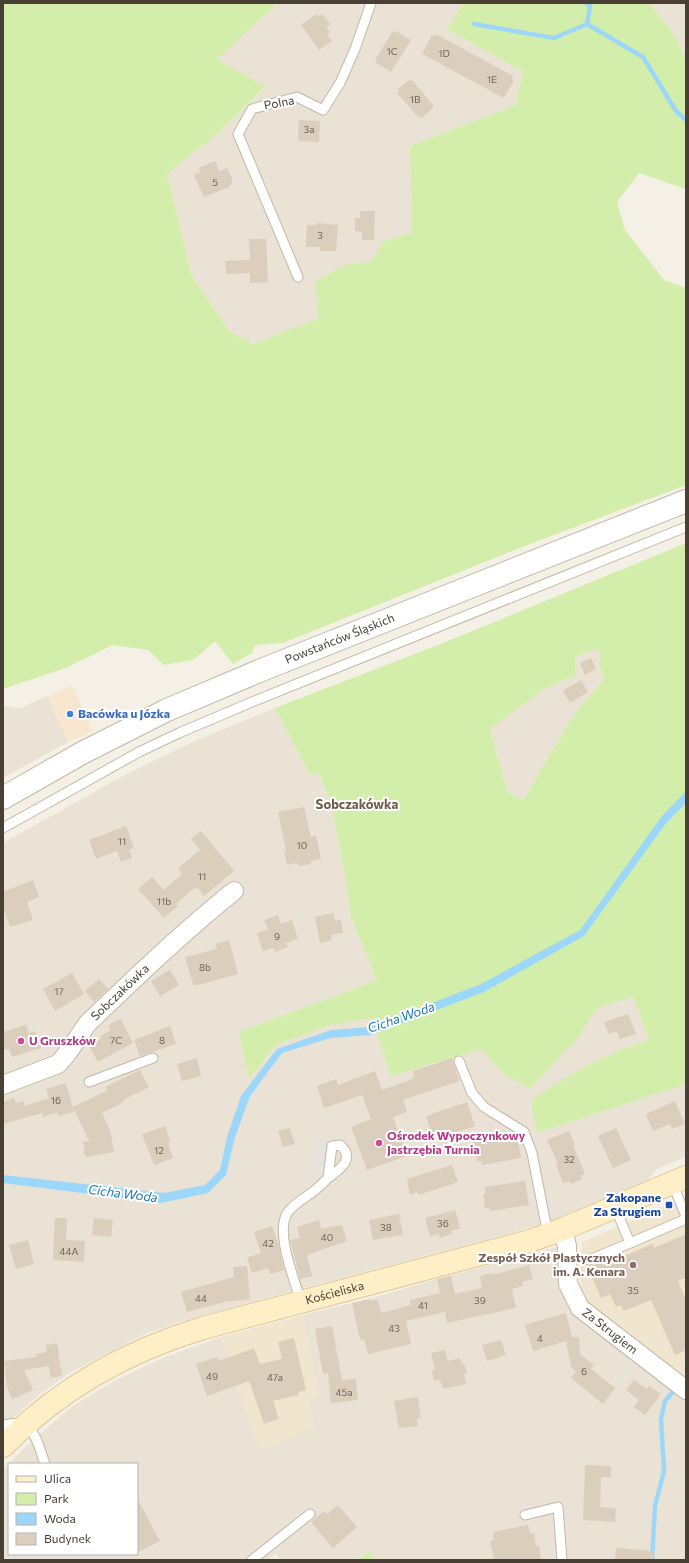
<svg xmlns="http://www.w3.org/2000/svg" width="689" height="1563" viewBox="0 0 689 1563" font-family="Commissioner,sans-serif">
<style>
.residential{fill:#eae2d4;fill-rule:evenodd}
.commercial{fill:#f9e6cf}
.education{fill:#f0e5cf}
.green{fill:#d3eeaa;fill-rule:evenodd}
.parking{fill:#e6e3df}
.water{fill:#9cd7f9}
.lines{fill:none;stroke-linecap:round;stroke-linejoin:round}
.stream{stroke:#9cd7f9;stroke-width:4.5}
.building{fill:#dbcebd}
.service-casing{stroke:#c2b8a8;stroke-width:11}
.minor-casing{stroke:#c2b8a8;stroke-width:20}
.tertiary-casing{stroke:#c2b8a8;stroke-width:24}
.secondary-casing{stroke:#dec693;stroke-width:24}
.service{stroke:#fff;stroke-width:9}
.minor{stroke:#fff;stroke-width:18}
.tertiary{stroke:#fff;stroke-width:22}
.secondary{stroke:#ffefc7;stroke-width:22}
.shop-dot{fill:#3f7fe0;stroke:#fff;stroke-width:1.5}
.hotel-dot{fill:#d1479c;stroke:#fff;stroke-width:1.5}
.transit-dot{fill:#1a4fb4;stroke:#fff;stroke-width:1.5}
.education-dot{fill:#8d6e63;stroke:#fff;stroke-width:1.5}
.labels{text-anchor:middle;stroke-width:4;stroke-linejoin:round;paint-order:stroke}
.number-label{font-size:10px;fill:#6e6457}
.street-label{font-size:12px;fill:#494035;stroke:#fff}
.shop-label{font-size:12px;font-weight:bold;fill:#366cbe;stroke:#fff;text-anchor:start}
.hotel-label{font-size:12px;font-weight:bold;fill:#b23c85;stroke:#fff;text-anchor:start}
.transit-label{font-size:12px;font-weight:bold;fill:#164399;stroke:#fff;text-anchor:end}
.education-label{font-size:12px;font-weight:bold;fill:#785e54;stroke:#fff;text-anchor:end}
.neighbourhood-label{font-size:13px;font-weight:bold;fill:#6d5e4a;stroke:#fff}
.water-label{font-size:13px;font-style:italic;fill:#1e79b0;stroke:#fff}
</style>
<rect width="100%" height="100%" fill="#f5f0e6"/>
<!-- residential -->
<g class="residential">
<path d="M278,3H463L447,29L523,72L515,105L410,146L412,233L383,241L372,261L345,265L320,318L253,344L229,331L191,274L167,174L218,133L265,88L217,59Z"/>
<path d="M650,3H686V61L676,38Z"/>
<path d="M600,649V669L605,678L577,711L546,760L524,800L507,792L490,729L544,689L576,675L575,656Z"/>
<path d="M48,696L68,742L3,778V706L20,708Z"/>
<path d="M275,708L309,773H319L332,806L347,888L351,917L377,980L239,1032L249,1079L276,1045L330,1025L372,1018L391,1076L481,1049L506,1076L579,1037L597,1008L633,997L649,1040L622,1049L578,1070L537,1133L686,1084V1157L657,1169L648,1180L553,1220L516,1232L292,1291L179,1322L145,1334L71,1372L40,1394L3,1427V843L130,772L195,741Z"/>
<path d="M557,1247L567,1300L686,1396V1560H373L370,1551L357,1560H280L276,1554L267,1560H3V1470L26,1446L74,1405L118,1379L165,1357L221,1337L261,1453L309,1400L319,1395L303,1315L369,1299L437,1279ZM9,1464H137V1554H9Z"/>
</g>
<!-- commercial -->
<path class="commercial" d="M72,685L93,731L68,742L48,696Z"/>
<!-- education -->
<g class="education">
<path d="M686,1197V1377L592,1310L580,1287L582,1242Z"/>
<path d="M303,1315L320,1395L309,1400L315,1426L261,1453L221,1337Z"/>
</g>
<!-- green -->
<g class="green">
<path d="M3,3H278L217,59L265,87L218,133L167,174L191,274L229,331L253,344L319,318L315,282L345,265L372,261L383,241L412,233L410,146L515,105L523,72L447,29L463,3H650L676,38L686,61V189L639,173L617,202L625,230L664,280L686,288V485L517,549L283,643L255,645L252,653L233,664L215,641L193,660L164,665L148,650L113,645L63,669L3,689Z"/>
<path d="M686,543V1084L537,1133L531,1100L578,1070L622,1049L649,1040L633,997L597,1008L579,1037L530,1088L506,1076L481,1049L391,1076L372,1018L330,1025L276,1045L249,1079L239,1032L377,980L351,917L347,888L332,806L319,773H309L275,708L443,643ZM599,649L600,669L605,678L577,711L546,760L524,800L507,792L490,729L544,689L576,675L575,656Z"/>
<path d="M370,1551L373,1560H357H358Z"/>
</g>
<!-- parking -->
<path class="parking" d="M317,1141L326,1142L324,1174H315Z"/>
<!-- water -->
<path class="water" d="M686,791V803L667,822L584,936L484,992L371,1035L331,1038L282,1053L250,1096L235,1137L226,1175L208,1193L161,1203L3,1183V1175L164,1193L205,1185L220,1170L227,1137L241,1096L277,1049L331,1030L370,1027L481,984L580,930L662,816Z"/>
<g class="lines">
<!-- stream -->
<g class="stream">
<path d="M586,3L590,6L587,24L643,57L676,111L686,120"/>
<path d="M474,24L554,38L587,24"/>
<path d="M652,1560L655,1506L664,1471L661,1419L665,1401L673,1392"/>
</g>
</g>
<!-- building -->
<g class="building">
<path d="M317,14L319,16L322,14L330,24L326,27L330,32L327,34L332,41L319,50L301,25Z"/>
<path d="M393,31L395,33L396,31L411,40L391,72L376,63L377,61L375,60Z"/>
<path d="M436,34L513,76L512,79L514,80L504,98L422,54L432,35L434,36Z"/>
<path d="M409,80L410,81L412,80L434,106L432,107L433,108L422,118L421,116L419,118L397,93L399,91L397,89Z"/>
<path d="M299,120L320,121L319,142L298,141Z"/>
<path d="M215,161L219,171L227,168L232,179V183L229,187L204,197L194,175L200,172L199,168Z"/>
<path d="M360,211H375L374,240H362V232L355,231V218H360Z"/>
<path d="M317,223L338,225L336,251H320V247H306L307,225H317Z"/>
<path d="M249,239H266L268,282L250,283V273L226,274L225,261L250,260Z"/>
<path d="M591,658L596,669L585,675L580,663Z"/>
<path d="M581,680L588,692L570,703L563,691Z"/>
<path d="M304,807L311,837L316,835L321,859L310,861L311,864L299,866L298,863L287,865L284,850H286L278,812Z"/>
<path d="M126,826L134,848L129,850L132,858L121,862L117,851L96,859L89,840Z"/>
<path d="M201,831L234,871L204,896L197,887L195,889L194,888L176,904L178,906L164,918L138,889L152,877L164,890L182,874L178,868L200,850L191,839Z"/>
<path d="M33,880L39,897L27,902L33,920L10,927L3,907V892Z"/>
<path d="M333,913L335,921L341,920L343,933L331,935L332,940L320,943L315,917Z"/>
<path d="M278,915L281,924L292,920L298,939L286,943L288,947L275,952L273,948L263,951L257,933L268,929L264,920Z"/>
<path d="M229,940L238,974L198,985H193L185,957L217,949L215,944Z"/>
<path d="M170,970L179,985L160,996L151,981Z"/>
<path d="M72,973L84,994L55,1011L43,989Z"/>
<path d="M99,979L108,989L94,1002L85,991Z"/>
<path d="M628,1014L636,1034L620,1039L617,1031L609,1034L604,1022Z"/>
<path d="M121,1019L133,1043L98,1062L89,1046L101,1039L100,1036L111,1030L108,1025Z"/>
<path d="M26,1025L29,1033L35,1031L41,1048L12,1057L9,1049L3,1050V1032Z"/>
<path d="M170,1026L176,1044L140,1056L134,1040Z"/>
<path d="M197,1058L201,1076L182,1081L177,1064Z"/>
<path d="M452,1058L459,1081L403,1100L407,1112L393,1117L407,1156L367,1170L351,1127L371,1119L362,1095L324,1108L317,1086L336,1079L338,1085L375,1071L382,1090L413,1079L412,1077L415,1076L413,1071Z"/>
<path d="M140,1070L149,1087L123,1100L124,1102L102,1113L110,1130L114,1152L85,1157L83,1142L89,1141L73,1107L108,1090L105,1087Z"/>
<path d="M66,1083L74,1112L58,1116L57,1112L43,1117L42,1113L3,1124V1102L14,1098L16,1103L23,1101L25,1106L49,1098L46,1089Z"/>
<path d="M675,1101L685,1124L672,1129L670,1124L653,1131L646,1114Z"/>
<path d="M467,1102L475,1126L437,1138L436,1134L432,1136L426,1116Z"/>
<path d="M165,1126L170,1142L168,1143L173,1158L154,1165L142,1134Z"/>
<path d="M290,1128L295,1144L283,1147L278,1131Z"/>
<path d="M616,1128L631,1160L613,1168L598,1136Z"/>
<path d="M569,1131L575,1145H573L585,1174L580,1176L582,1179L571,1184L569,1181L563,1183L556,1165L558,1164L547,1140Z"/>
<path d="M517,1135L521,1158L482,1165L481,1161H477L474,1141Z"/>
<path d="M452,1165L458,1182L418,1195V1192L410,1195L407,1179Z"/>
<path d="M525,1181L529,1205L490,1211L489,1208H485L483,1194L486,1193L485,1187Z"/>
<path d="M455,1210L460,1228L451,1231L452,1234L440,1238L439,1234L430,1237L425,1218Z"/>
<path d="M399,1214L403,1235L373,1240L369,1220Z"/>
<path d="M55,1218H67L66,1240L85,1241L84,1262L53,1260Z"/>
<path d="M94,1218L113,1220L111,1237L92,1235Z"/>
<path d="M319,1220L321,1229L342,1225L347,1241L307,1255L312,1276L300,1279L290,1240L300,1238L297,1227Z"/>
<path d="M272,1226L278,1243L284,1270L270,1274L268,1268L252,1273L247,1258L261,1253L254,1232Z"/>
<path d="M686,1234V1277L678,1281L686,1300V1350L675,1355L651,1300L624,1311L621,1305L616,1307L610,1294L601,1298L588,1268L603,1261L604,1265L652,1244L654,1248Z"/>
<path d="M28,1240L34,1264L16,1269L9,1245Z"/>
<path d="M529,1265L533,1279L522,1282L523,1286L512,1289L516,1308L447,1323L445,1312L406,1321L411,1344L368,1354L364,1339L360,1340L352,1303L369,1299L370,1301L377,1299L382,1313L411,1305L410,1300L440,1293L437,1279L451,1276L455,1294L482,1288L480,1276L492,1273L493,1275Z"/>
<path d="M247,1266L250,1299L225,1302L187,1312L181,1292L234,1277L233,1267Z"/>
<path d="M566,1313L572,1337H579L580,1354L594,1365L591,1369L615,1388L603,1404L571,1378L576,1372L571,1367L566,1341L533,1351L525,1325Z"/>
<path d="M332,1326L342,1380L356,1379L358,1400L331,1403L328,1373L323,1374L315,1329Z"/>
<path d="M294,1338L306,1390L298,1392L299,1395L273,1401L279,1419L264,1424L249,1381L207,1396L196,1364L218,1357L219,1361L254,1348L260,1364L282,1359L278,1342Z"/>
<path d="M501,1340L506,1355L487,1361L482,1345Z"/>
<path d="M57,1343L62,1376L51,1378L49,1366L24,1370L33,1390L12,1399L7,1387L4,1361L37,1357L36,1354L47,1352L46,1345Z"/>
<path d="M445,1350L448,1361L460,1358L462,1364L464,1363L467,1373L464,1374L466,1384L443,1389L440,1380L434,1381L432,1370H435L431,1353Z"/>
<path d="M634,1380L647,1389L649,1386L661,1394L645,1415L634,1407L639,1400L626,1390Z"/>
<path d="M418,1397L421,1418H417L418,1426L399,1428L394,1401Z"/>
<path d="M585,1465L611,1466V1477H601L600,1507L616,1508L615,1522L583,1520Z"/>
<path d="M137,1498L160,1541L137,1553Z"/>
<path d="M338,1505L357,1527L333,1548L311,1522L324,1511L327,1514Z"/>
<path d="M528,1525L530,1534L534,1533L536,1546H539L541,1560H494L490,1541L494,1540L493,1532Z"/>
<path d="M616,1548L653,1551V1560H615Z"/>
</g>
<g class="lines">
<!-- service casing -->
<g class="service-casing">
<g id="service">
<path d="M298,277L238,134L252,109L297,97L323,110L340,83L355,49L371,3"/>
<path d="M3,828L139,752L179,733L252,702L686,527"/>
<path d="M459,1061L472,1093L484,1107L524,1132L532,1153L548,1235"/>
<path d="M89,1082L153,1058"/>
<path d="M672,1183L686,1216"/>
<path d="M615,1207L630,1243L686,1219"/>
<path d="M589,1260L630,1243"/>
<path d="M301,1302C295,1281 274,1231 288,1212C295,1203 305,1198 314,1191C319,1187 324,1182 328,1178L332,1146L340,1145C356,1159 339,1170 328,1178"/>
<path d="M3,1425C34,1417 37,1441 45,1464"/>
<path d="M525,1515L558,1507L562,1560"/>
<path d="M252,1560L310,1514"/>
</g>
</g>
<!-- minor casing -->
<g class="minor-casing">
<g id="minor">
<path id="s1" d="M3,1085L58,1064C70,1053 78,1036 88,1023C136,977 183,932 234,891"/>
<path id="s2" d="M563,1229L567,1246L568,1284L580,1308L686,1390"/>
</g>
</g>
<!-- tertiary casing -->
<g class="tertiary-casing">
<g id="tertiary">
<path id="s3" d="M3,798L82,753L167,710L264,669L686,501"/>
</g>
</g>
<!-- secondary casing -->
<g class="secondary-casing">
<g id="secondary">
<path id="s4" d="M3,1446C59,1389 127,1351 203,1328L530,1241L563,1229L686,1177"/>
</g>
</g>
<!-- service -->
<use href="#service" class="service"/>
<!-- minor -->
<use href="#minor" class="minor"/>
<!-- tertiary -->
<use href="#tertiary" class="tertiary"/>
<!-- secondary -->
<use href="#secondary" class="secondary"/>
</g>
<!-- markers -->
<circle class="shop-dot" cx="70" cy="714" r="4"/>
<g class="hotel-dot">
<circle cx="21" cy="1041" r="4"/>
<circle cx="379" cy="1143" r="4"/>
</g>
<rect class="transit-dot" x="665" y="1201" width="8" height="8" rx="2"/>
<circle class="education-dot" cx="633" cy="1265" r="4"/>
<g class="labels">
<!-- number labels -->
<g class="number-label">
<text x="392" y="55">1C</text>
<text x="444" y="57">1D</text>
<text x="492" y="83">1E</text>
<text x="415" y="103">1B</text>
<text x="309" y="133">3a</text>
<text x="215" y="186">5</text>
<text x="320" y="239">3</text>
<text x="122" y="845">11</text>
<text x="302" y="849">10</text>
<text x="202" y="880">11</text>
<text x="164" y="905">11b</text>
<text x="277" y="940">9</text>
<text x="205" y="971">8b</text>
<text x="59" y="995">17</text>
<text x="116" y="1044">7C</text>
<text x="162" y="1044">8</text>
<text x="56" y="1104">16</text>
<text x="159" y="1154">12</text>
<text x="569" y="1163">32</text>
<text x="443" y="1227">36</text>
<text x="386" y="1231">38</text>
<text x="327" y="1241">40</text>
<text x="268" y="1247">42</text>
<text x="69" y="1255">44A</text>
<text x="633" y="1294">35</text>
<text x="201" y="1302">44</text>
<text x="480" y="1304">39</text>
<text x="423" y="1309">41</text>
<text x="394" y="1332">43</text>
<text x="540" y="1342">4</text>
<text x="584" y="1375">6</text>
<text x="212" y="1380">49</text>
<text x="275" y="1381">47a</text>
<text x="344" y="1396">45a</text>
</g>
<!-- street labels -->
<g class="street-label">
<text transform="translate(279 103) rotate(-11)" y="4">Polna</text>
<text dy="4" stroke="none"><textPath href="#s3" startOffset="373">Powstańców Śląskich</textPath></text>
<text dy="4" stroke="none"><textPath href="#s1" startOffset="154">Sobczakówka</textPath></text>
<text dy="4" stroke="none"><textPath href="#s4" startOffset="371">Kościeliska</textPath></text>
<text dy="4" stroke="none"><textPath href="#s2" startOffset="120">Za Strugiem</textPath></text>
</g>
<!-- shop labels -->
<g class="shop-label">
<text x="78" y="718">Bacówka u Józka</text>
</g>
<!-- hotel labels -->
<g class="hotel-label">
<text x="29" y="1045">U Gruszków</text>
<text x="387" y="1140">Ośrodek Wypoczynkowy<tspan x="387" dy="14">Jastrzębia Turnia</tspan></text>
</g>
<!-- transit labels -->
<g class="transit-label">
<text x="661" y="1202">Zakopane<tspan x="661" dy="14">Za Strugiem</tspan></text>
</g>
<!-- education labels -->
<g class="education-label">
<text x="625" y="1262">Zespół Szkół Plastycznych<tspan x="625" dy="14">im. A. Kenara</tspan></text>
</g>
<!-- neighbourhood labels -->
<g class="neighbourhood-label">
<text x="357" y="809">Sobczakówka</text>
</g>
<!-- water labels -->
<g class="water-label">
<text transform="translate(401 1017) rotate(-19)" y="5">Cicha Woda</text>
<text transform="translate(123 1193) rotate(7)" y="5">Cicha Woda</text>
</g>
</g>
<!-- border -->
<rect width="689" height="1563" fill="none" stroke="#494035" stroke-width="8"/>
<!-- legend -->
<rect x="8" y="1463" width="130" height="92" fill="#ffffff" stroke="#b6b3ae"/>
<rect x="16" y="1476" width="20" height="6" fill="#ffefc7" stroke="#b6b3ae"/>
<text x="44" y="1483" font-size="12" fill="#494035">Ulica</text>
<rect x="16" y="1493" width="20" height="12" fill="#d3eeaa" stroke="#b6b3ae"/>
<text x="44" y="1503" font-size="12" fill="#494035">Park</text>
<rect x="16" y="1513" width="20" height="12" fill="#9cd7f9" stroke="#b6b3ae"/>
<text x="44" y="1523" font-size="12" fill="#494035">Woda</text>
<rect x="16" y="1533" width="20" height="12" fill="#dbcebd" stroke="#b6b3ae"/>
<text x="44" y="1543" font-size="12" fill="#494035">Budynek</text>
</svg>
